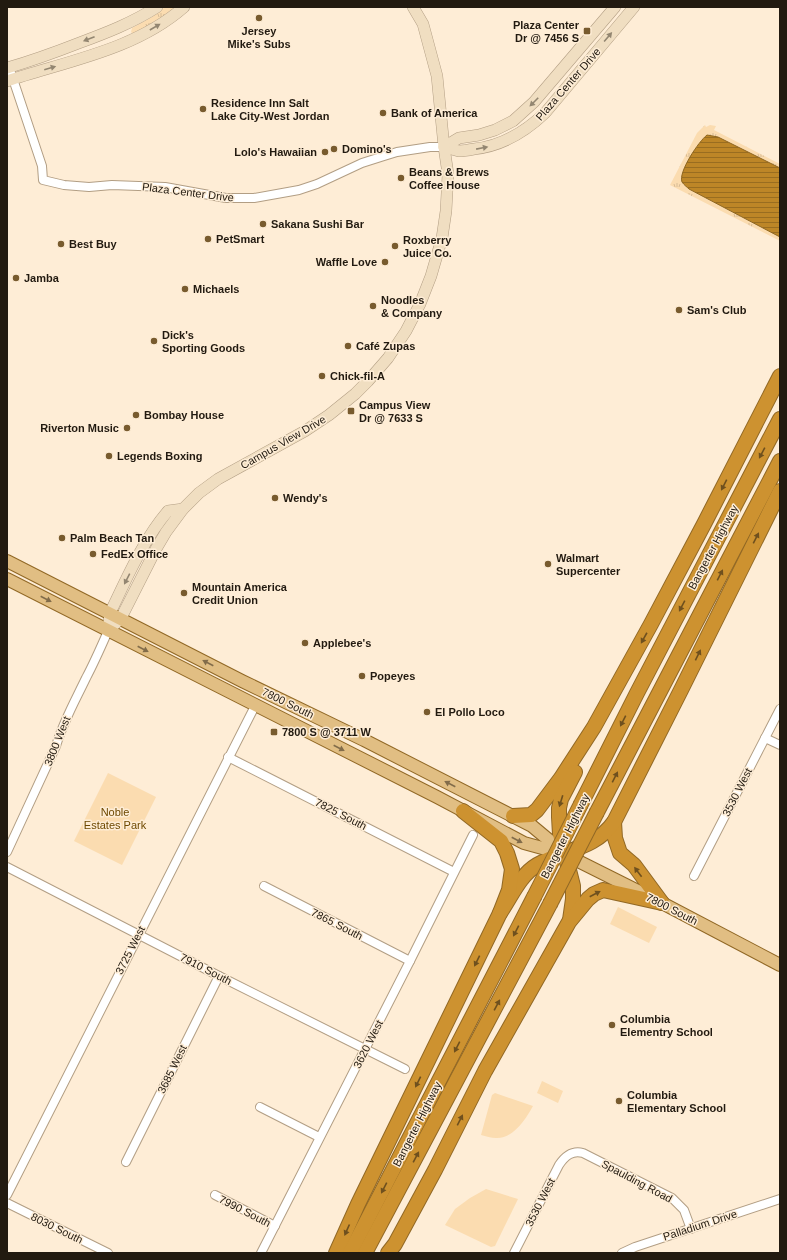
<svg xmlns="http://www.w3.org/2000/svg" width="787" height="1260" viewBox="0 0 787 1260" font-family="Helvetica,sans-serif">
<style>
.grass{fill:url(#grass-tufts)}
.green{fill:#fbdcb0}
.water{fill:url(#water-rules);stroke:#8e6620}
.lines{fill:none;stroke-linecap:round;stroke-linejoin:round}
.street-casing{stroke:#b29e84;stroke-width:10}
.secondary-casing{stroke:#b29e84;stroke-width:12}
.primary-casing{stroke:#916825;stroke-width:14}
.highway-casing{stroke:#916825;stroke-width:16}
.street{stroke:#fff;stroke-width:8}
.secondary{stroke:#f0dec1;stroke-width:11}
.primary{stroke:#e1be83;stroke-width:12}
.highway{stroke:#cd9230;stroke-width:14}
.highway-bridge-casing{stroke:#916825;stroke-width:16;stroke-linecap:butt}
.highway-bridge{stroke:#cd9230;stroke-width:14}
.oneway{fill:#938671}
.oneway2{fill:#6f501e}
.oneway3{fill:#826c4a}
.poi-dot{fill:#785b2e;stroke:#feedd6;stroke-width:1.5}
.labels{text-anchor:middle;stroke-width:3;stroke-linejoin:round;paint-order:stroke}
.poi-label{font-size:11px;font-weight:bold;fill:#221a10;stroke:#feedd6;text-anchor:start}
.street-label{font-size:11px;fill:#221a10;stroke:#feedd6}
.park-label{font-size:11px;fill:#6e4900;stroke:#feedd6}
</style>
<defs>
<pattern id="grass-tufts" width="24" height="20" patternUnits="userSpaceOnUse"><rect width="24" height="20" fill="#fbdcb0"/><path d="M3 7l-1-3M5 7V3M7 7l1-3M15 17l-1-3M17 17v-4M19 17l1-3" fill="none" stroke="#d7bc96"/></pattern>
<pattern id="water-rules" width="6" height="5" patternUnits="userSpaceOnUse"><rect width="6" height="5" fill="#bd8627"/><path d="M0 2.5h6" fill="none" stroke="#996d20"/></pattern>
</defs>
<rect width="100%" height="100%" fill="#feedd6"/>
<!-- grass -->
<g class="grass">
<path d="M165,7H177L158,20L133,34L131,32L132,28L152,17Z"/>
<path d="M705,125L706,127L710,125L716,126L714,130L780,164V241L670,185L697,133Z"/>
</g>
<!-- green -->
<g class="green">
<path d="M108,773L156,797L122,865L74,841Z"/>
<path d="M618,907L657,927L649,943L610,924Z"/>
<path d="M542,1081L563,1091L558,1103L537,1093Z"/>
<path d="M495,1093L533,1106C526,1119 513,1139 496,1138C491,1138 486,1136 481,1135L492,1095Z"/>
<path d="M486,1189L518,1199L495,1246L491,1247L445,1225L455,1209L470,1198Z"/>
</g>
<!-- water -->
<path class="water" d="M707,135L718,137L780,168V237L689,189C687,187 684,185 682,182C678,172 699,141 707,135Z"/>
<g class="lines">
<!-- street casing -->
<g class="street-casing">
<g id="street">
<path d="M9,67L42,166L43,180L64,185L89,187L112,185L165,187L226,198H254L299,190L317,184L362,163L384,156L397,152L430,147H444"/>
<path d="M765,738L780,745"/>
<path d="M228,757L454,872"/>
<path d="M7,852L56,746C63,722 75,701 86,678C94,663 101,647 108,631"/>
<path d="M7,867L219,976L405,1069"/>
<path d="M694,876L780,709"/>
<path d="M264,886L410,961"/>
<path d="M260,1107L319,1137"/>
<path d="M126,1162L219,976"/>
<path d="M7,1195L255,706"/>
<path d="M215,1195L275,1226"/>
<path d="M7,1203L108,1253"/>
<path d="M261,1253L410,961L473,835"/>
<path d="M514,1253L559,1165C565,1156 572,1150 583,1153L672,1198L684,1210L691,1229"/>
<path d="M622,1253L635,1247L780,1199"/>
</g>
</g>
<!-- secondary casing -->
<g class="secondary-casing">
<g id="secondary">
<path d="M7,68C31,61 56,52 79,43C106,33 132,23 157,7"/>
<path d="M7,81C67,61 135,50 184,7"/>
<path d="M444,147C449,148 454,150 459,151C464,151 469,150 474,149C503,146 525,132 545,113L634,7"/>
<path d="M444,147L459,138L479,135L495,130L513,121L534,102L615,7"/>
<path d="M109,622L110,613C127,578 143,540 168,511L183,509"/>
<path d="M108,631L121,618L156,549L166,532L183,509L199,493L218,479L305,431L329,415L355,394L368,381L388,358L406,331L420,304L431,276L442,238L446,211L448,174L444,147L437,76L423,24L413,7"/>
</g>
</g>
<!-- primary casing -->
<g class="primary-casing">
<g id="primary">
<path d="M7,561L242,681L364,740L532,826L562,851"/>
<path d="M7,579L437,797L524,843L564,854L662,903L780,965"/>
</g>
</g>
<!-- highway casing -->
<g class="highway-casing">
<g id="highway">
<path d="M581,804L637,693L780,419"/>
<path d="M597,812L780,461"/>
<path d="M513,816L531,815L537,810L561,778L594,727L651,624L704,524L780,376"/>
<path d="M614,822L615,838L620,853L634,865L662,903"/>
<path d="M500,913C511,897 520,875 537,865C564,849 594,850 614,822L681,690L780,491"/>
<path d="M570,920L573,899V886L560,834L559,817V808L561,799L575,772"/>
<path d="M336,1253L358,1204L500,913L509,890L512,869L507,853L501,841L463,811"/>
<path d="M350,1253L534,897"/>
<path d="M365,1253L550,904"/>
<path d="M388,1253L395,1244L435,1170L485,1071L569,922L588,899L594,894L603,890L662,903"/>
</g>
</g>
<!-- street -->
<use href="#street" class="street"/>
<!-- secondary -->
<use href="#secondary" class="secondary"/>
<!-- primary -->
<use href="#primary" class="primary"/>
<!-- highway -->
<use href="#highway" class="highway"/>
<!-- highway-bridge casing -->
<g class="highway-bridge-casing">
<g id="highway-bridge">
<path d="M534,897L581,804"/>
<path d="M550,904L597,812"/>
</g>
</g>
<!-- highway-bridge -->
<use href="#highway-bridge" class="highway-bridge"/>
</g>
<!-- one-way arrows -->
<defs><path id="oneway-solid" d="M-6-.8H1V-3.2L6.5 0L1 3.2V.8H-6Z"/></defs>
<g class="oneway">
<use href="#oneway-solid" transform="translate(155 27) rotate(-30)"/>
<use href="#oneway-solid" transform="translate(608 37) rotate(-50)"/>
<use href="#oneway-solid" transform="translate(89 39) rotate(159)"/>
<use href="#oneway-solid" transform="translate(50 68) rotate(-16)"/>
<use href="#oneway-solid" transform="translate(534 102) rotate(135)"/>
<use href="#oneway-solid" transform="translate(482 148) rotate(-11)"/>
<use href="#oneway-solid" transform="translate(127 579) rotate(117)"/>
</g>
<g class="oneway2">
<use href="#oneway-solid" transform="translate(762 453) rotate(118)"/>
<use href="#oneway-solid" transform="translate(724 485) rotate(117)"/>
<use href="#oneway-solid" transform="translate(756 538) rotate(-63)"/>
<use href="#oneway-solid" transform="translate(720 575) rotate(-63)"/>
<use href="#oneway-solid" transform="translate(682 606) rotate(118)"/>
<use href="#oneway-solid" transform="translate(644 638) rotate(119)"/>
<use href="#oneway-solid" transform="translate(698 655) rotate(-64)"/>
<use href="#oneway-solid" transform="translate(623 721) rotate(117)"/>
<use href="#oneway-solid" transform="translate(615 777) rotate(-63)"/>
<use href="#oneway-solid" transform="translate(561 801) rotate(107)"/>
<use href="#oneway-solid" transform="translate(638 872) rotate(-127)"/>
<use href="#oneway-solid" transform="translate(595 894) rotate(-28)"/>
<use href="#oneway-solid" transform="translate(516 931) rotate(117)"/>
<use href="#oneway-solid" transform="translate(477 961) rotate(116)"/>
<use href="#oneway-solid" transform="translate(497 1005) rotate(-62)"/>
<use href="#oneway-solid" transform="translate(457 1047) rotate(117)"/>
<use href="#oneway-solid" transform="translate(418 1082) rotate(116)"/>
<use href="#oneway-solid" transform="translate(460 1120) rotate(-63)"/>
<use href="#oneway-solid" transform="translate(416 1157) rotate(-62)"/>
<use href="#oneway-solid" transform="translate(384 1188) rotate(117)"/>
<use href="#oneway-solid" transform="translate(347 1230) rotate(114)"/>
</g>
<g class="oneway3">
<use href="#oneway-solid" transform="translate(46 599) rotate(27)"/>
<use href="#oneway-solid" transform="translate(143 649) rotate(27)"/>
<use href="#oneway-solid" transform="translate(208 663) rotate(-153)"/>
<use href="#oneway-solid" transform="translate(339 748) rotate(27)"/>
<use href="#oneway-solid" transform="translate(450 784) rotate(-153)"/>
<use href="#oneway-solid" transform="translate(517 840) rotate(28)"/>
</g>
<!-- markers -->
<g class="poi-dot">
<circle cx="259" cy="18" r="4"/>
<rect x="583" y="27" width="8" height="8" rx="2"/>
<circle cx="203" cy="109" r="4"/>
<circle cx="383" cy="113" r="4"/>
<circle cx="334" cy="149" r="4"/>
<circle cx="325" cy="152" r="4"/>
<circle cx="401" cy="178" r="4"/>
<circle cx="263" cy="224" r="4"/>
<circle cx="208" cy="239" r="4"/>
<circle cx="61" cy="244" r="4"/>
<circle cx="395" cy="246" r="4"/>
<circle cx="385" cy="262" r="4"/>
<circle cx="16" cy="278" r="4"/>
<circle cx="185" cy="289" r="4"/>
<circle cx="373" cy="306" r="4"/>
<circle cx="679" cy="310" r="4"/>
<circle cx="154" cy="341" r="4"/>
<circle cx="348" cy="346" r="4"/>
<circle cx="322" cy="376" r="4"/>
<rect x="347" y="407" width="8" height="8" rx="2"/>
<circle cx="136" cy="415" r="4"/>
<circle cx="127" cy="428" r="4"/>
<circle cx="109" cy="456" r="4"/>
<circle cx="275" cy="498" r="4"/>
<circle cx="62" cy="538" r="4"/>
<circle cx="93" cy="554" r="4"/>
<circle cx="548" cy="564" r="4"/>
<circle cx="184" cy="593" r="4"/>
<circle cx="305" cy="643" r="4"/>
<circle cx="362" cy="676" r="4"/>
<circle cx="427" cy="712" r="4"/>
<rect x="270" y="728" width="8" height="8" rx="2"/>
<circle cx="612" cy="1025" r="4"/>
<circle cx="619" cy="1101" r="4"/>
</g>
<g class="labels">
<!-- poi labels -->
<g class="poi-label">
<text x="579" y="29" text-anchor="end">Plaza Center<tspan x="579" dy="13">Dr @ 7456 S</tspan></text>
<text x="259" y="35" text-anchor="middle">Jersey<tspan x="259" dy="13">Mike's Subs</tspan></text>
<text x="211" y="107">Residence Inn Salt<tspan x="211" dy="13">Lake City-West Jordan</tspan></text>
<text x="391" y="117">Bank of America</text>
<text x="342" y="153">Domino's</text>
<text x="317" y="156" text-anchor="end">Lolo's Hawaiian</text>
<text x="409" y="176">Beans &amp; Brews<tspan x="409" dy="13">Coffee House</tspan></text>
<text x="271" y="228">Sakana Sushi Bar</text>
<text x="216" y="243">PetSmart</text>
<text x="403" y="244">Roxberry<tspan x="403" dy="13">Juice Co.</tspan></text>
<text x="69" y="248">Best Buy</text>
<text x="377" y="266" text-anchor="end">Waffle Love</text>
<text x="24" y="282">Jamba</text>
<text x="193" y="293">Michaels</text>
<text x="381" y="304">Noodles<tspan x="381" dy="13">&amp; Company</tspan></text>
<text x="687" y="314">Sam's Club</text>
<text x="162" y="339">Dick's<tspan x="162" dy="13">Sporting Goods</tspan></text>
<text x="356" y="350">Café Zupas</text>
<text x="330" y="380">Chick-fil-A</text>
<text x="359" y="409">Campus View<tspan x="359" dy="13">Dr @ 7633 S</tspan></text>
<text x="144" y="419">Bombay House</text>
<text x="119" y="432" text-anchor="end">Riverton Music</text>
<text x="117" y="460">Legends Boxing</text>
<text x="283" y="502">Wendy's</text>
<text x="70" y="542">Palm Beach Tan</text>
<text x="101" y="558">FedEx Office</text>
<text x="556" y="562">Walmart<tspan x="556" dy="13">Supercenter</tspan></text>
<text x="192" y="591">Mountain America<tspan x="192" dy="13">Credit Union</tspan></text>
<text x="313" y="647">Applebee's</text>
<text x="370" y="680">Popeyes</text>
<text x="435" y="716">El Pollo Loco</text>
<text x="282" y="736">7800 S @ 3711 W</text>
<text x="620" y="1023">Columbia<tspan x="620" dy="13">Elementry School</tspan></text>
<text x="627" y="1099">Columbia<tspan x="627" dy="13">Elementary School</tspan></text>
</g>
<!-- street labels -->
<g class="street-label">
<text transform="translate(568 84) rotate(-49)" y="4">Plaza Center Drive</text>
<text transform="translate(188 192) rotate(7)" y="4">Plaza Center Drive</text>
<text transform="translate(283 442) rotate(-30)" y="4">Campus View Drive</text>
<text transform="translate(713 547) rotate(-62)" y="4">Bangerter Highway</text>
<text transform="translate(288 703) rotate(26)" y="4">7800 South</text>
<text transform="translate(57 741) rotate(-68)" y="4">3800 West</text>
<text transform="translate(737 792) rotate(-63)" y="4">3530 West</text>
<text transform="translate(341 814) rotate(27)" y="4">7825 South</text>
<text transform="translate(565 836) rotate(-63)" y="4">Bangerter Highway</text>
<text transform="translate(672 909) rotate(27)" y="4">7800 South</text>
<text transform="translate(337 924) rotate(27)" y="4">7865 South</text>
<text transform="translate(130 950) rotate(-63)" y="4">3725 West</text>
<text transform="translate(206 969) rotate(27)" y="4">7910 South</text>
<text transform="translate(368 1044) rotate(-63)" y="4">3620 West</text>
<text transform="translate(172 1069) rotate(-64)" y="4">3685 West</text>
<text transform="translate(417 1124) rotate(-63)" y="4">Bangerter Highway</text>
<text transform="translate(637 1181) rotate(28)" y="4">Spaulding Road</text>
<text transform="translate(540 1202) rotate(-63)" y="4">3530 West</text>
<text transform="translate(245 1211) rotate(27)" y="4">7990 South</text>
<text transform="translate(700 1225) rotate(-18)" y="4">Palladium Drive</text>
<text transform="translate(57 1228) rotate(26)" y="4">8030 South</text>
</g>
<!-- park labels -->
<g class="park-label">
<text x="115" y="816">Noble<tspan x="115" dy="13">Estates Park</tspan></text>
</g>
</g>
<!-- border -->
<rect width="787" height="1260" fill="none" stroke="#221a10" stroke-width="16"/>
</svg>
